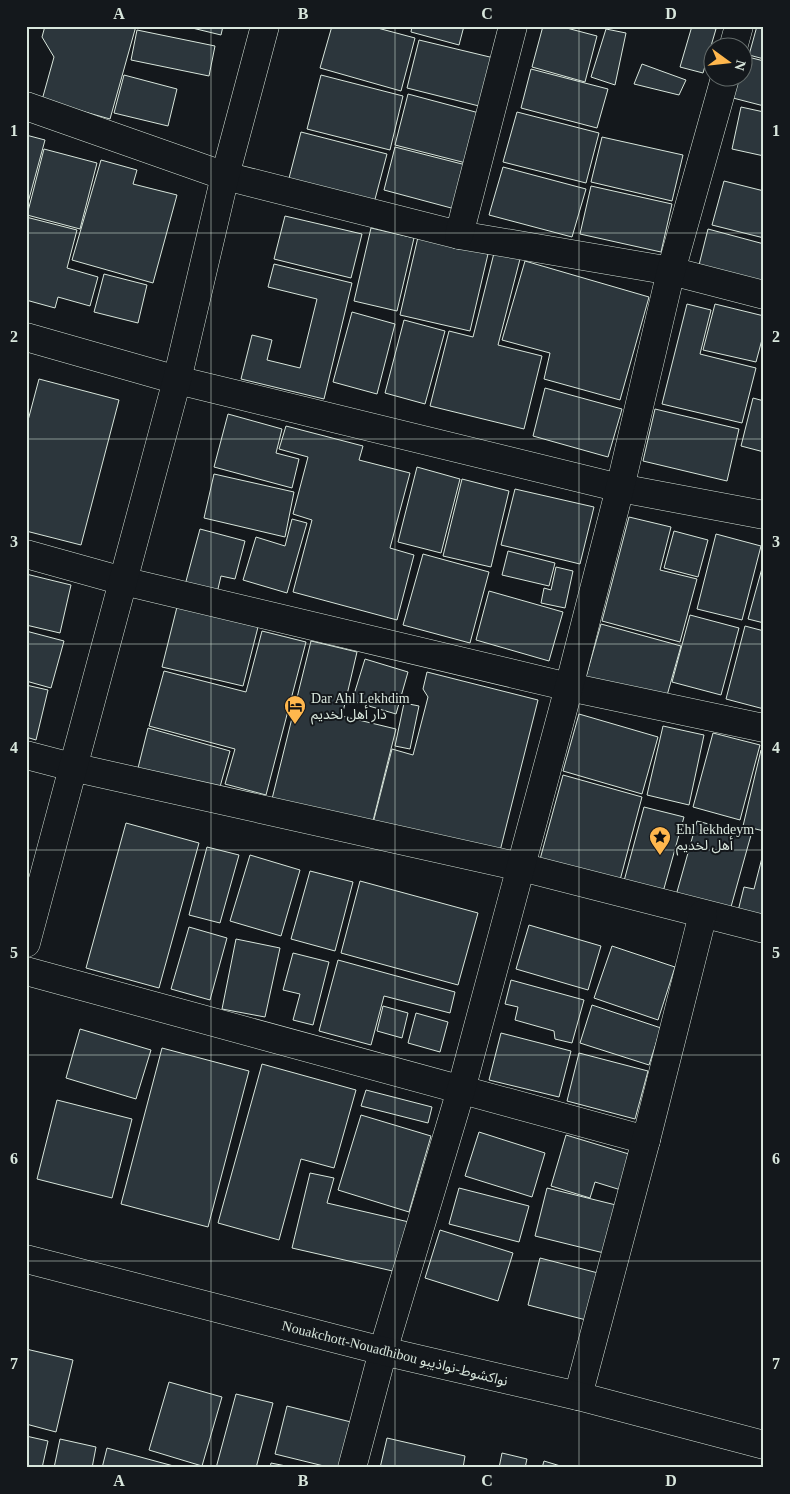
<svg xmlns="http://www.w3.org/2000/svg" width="790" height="1494" viewBox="0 0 790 1494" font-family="'Times New Roman','Noto Sans Arabic',serif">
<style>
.building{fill:#2c363c;stroke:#d8e6dc}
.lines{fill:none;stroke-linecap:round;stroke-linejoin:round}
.street-casing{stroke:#d8e6dc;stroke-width:29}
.highway-casing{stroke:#d8e6dc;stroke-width:29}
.street{stroke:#14181c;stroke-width:28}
.highway{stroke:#14181c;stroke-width:28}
.grid{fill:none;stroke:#d8e6dc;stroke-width:1;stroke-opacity:0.55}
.labels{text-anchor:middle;stroke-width:4;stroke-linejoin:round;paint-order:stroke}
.poi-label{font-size:14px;fill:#d8e6dc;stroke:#14181c;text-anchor:start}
.street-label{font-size:14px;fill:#d8e6dc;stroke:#14181c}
.neatline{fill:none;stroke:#d8e6dc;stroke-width:2}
.grid-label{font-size:16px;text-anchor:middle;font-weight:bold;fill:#d8e6dc}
</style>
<rect width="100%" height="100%" fill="#14181c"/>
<!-- building -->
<g class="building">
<path d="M45,26H136L110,119L42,100L54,57L42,37Z"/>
<path d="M184,26H223L221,35Z"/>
<path d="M332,26H370L415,38L401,91L320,68Z"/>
<path d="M412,26H464L459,45L411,32Z"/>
<path d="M543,26H559L597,36L585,82L532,67Z"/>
<path d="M692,26H705L716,29L703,73L680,67Z"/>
<path d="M757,26H764V59L749,55Z"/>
<path d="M606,29L626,33L615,85L591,77Z"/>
<path d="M137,30L215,46L209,76L131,60Z"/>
<path d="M419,40L494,58L483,107L407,88Z"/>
<path d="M744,56L764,61V106L733,98L738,78H742Z"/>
<path d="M642,64L686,80L679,95L634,84Z"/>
<path d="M531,69L608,89L597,128L521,108Z"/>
<path d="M124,75L177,89L168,126L114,113Z"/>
<path d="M321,75L403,96L390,150L307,129Z"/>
<path d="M408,94L483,114L470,164L395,145Z"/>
<path d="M741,107L764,112V156L732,149Z"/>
<path d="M517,112L599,133L586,183L503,162Z"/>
<path d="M301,132L387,154L374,203L288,182Z"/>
<path d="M26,135L45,140L26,210Z"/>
<path d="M602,137L683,155L672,201L591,182Z"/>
<path d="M395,147L466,165L455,209L384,190Z"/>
<path d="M44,149L97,163L80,229L27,215Z"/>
<path d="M101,160L137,170L133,184L177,195L153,283L72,260Z"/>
<path d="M503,167L586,189L572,237L489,215Z"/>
<path d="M724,181L764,191V238L712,225Z"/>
<path d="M591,186L672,204L661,252L580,234Z"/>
<path d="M285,216L362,234L351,278L274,259Z"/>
<path d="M26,217L77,230L67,268L98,277L90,306L58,297L55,308L26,300Z"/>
<path d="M371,228L414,238L397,311L354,301Z"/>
<path d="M708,229L764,244V291L697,273Z"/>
<path d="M418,237L488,254L470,331L400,315Z"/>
<path d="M494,253L520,259L498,345L542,356L524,429L430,406L449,331L473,337Z"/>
<path d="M525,261L649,297L620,400L544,379L550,353L502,340Z"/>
<path d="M274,264L352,283L324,399L241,379L252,335L272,340L267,360L300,368L317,299L268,287Z"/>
<path d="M104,274L147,285L138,323L94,312Z"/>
<path d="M687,304L711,310L700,354L756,368L742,423L662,404Z"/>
<path d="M715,304L764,316V332L756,362L703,350Z"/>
<path d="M352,312L395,324L377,394L333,382Z"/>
<path d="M404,320L445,331L425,404L385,393Z"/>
<path d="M39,379L119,400L81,545L26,531V428Z"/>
<path d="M545,388L622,409L608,457L533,436Z"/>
<path d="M753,398L764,401V452L741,446Z"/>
<path d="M655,409L739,429L727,481L643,461Z"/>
<path d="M228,414L282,429L276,453L299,459L292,488L214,467Z"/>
<path d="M286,426L363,446L359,460L410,473L390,548L414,555L397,620L293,592L312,520L293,514L308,457L279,449Z"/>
<path d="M417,467L460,479L441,553L398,542Z"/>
<path d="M214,474L294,492L285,537L204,518Z"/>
<path d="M462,479L509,491L491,567L443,556Z"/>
<path d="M515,489L594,507L580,564L501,545Z"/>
<path d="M629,517L671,527L660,570L697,579L680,642L602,621Z"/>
<path d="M292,519L307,523L287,593L243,580L256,537L285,546Z"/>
<path d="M200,529L245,541L235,579L221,576L217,593L185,585Z"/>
<path d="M674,531L708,540L698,577L664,568Z"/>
<path d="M716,534L761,546L742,620L697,609Z"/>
<path d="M508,551L555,563L549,586L502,575Z"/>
<path d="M423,554L489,572L470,643L403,625Z"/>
<path d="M764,561V623L748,619Z"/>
<path d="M556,567L573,571L565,608L541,603L544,588L551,590Z"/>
<path d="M26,574L71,585L60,633L26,625Z"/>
<path d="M489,591L563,612L549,661L476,640Z"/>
<path d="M177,607L258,627L243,686L162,667Z"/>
<path d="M690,615L739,628L721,695L672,682Z"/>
<path d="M601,624L681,646L666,699L586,677Z"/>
<path d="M745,626L764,631V709L726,699Z"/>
<path d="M26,631L64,641L51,688L26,681Z"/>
<path d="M262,631L306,642L266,795L225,784L235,749L149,726L164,671L246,692Z"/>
<path d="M311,641L357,652L342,716L396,729L372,825L272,799Z"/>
<path d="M365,659L408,672L396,714L352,701Z"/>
<path d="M427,672L538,700L499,855L373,823L392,749L413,755L428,697L423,689Z"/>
<path d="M26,685L48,690L36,740L26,737Z"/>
<path d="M404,703L419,706L410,749L395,746Z"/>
<path d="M579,714L658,737L642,794L563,771Z"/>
<path d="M663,726L704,735L689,805L647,795Z"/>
<path d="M148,728L230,751L218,794L137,772Z"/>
<path d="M713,733L760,745L740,820L693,807Z"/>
<path d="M761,750H764V831L743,826Z"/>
<path d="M563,775L642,797L619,884L539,863Z"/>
<path d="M644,807L684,817L663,892L624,881Z"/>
<path d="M697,821L751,835L729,914L675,899Z"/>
<path d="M126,823L199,843L159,988L86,968Z"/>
<path d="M207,847L239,855L220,923L189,915Z"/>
<path d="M764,850V918L738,911L744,887L754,889Z"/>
<path d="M250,855L300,870L281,936L230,921Z"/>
<path d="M310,871L353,882L335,951L291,939Z"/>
<path d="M360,881L478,913L458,985L341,953Z"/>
<path d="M529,925L601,946L588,990L516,969Z"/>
<path d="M189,927L227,938L210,1000L171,989Z"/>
<path d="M236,939L280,948L265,1017L222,1009Z"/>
<path d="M612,946L675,967L658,1020L594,998Z"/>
<path d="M293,953L329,962L313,1025L293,1020L300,994L283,990Z"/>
<path d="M338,960L455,992L450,1013L384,996L371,1045L319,1031Z"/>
<path d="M511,980L584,1000L572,1043L555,1039L554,1031L515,1020L518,1007L505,1004Z"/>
<path d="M592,1005L661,1028L649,1065L580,1043Z"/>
<path d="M383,1006L408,1013L402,1038L377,1031Z"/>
<path d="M416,1013L448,1022L440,1052L408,1043Z"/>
<path d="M80,1029L151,1050L136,1099L66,1078Z"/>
<path d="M501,1033L571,1051L559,1097L489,1080Z"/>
<path d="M162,1048L249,1071L208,1227L121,1204Z"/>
<path d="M579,1053L648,1071L635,1119L567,1101Z"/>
<path d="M262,1064L356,1090L334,1168L301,1159L279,1240L218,1223Z"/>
<path d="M366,1090L432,1107L428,1123L361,1106Z"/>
<path d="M57,1100L132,1119L112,1198L37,1179Z"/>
<path d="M361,1115L431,1136L409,1212L338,1190Z"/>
<path d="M479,1132L545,1153L532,1197L465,1176Z"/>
<path d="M566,1135L632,1155L621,1190L595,1182L590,1198L551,1186Z"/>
<path d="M310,1173L334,1178L327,1203L409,1222L397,1272L292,1248Z"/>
<path d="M459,1188L529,1206L519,1242L449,1224Z"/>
<path d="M547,1188L620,1206L608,1254L535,1236Z"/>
<path d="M440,1230L513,1253L498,1301L425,1278Z"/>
<path d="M540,1258L602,1274L590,1321L528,1305Z"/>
<path d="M26,1349L73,1360L56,1432L26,1424Z"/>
<path d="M169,1382L222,1397L202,1466L149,1450Z"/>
<path d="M236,1394L273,1403L256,1468H216Z"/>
<path d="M287,1406L351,1422L340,1468H332L275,1454Z"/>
<path d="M26,1436L48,1441L42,1468H26Z"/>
<path d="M387,1438L465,1456L463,1468H380Z"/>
<path d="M60,1439L96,1447L92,1468H54Z"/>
<path d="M107,1448L181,1468H102Z"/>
<path d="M502,1453L527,1459L525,1468H499Z"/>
<path d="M544,1461L567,1468H542Z"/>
<path d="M271,1463L296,1468H270Z"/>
</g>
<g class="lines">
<!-- street casing -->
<g class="street-casing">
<g id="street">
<path d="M733,48L739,26"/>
<path d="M26,106L225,176L459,235L671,271L764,295"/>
<path d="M459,235L513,26"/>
<path d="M26,337L177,380L620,488L764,515"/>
<path d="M26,554L123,581L569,687L764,728"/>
<path d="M26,755L72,767L521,867L764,929"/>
<path d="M26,943L177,380L225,176L265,26"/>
<path d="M26,971L646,1140"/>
<path d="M578,1396L646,1140L703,914"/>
<path d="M352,1468L383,1351L461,1090L569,687L620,488L671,271L725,78"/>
</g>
</g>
<!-- highway casing -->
<g class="highway-casing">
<path id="highway" d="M26,1259L383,1351L578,1396L764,1445"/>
</g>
<!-- street -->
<use href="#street" class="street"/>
<!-- highway -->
<use href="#highway" class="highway"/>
</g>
<!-- grid -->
<path class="grid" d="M211,26V1468M395,26V1468M579,26V1468M26,233H764M26,439H764M26,644H764M26,850H764M26,1055H764M26,1261H764"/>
<!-- icons -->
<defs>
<g id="hotel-pin" transform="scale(1.125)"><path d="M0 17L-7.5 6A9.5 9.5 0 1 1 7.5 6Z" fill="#ffb74d" stroke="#14181c"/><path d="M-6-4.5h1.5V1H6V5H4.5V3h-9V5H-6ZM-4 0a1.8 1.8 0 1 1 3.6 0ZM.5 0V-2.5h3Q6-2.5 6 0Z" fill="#111"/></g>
<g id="sight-pin" transform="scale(1.125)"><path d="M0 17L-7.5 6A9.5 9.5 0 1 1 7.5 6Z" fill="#ffb74d" stroke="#14181c"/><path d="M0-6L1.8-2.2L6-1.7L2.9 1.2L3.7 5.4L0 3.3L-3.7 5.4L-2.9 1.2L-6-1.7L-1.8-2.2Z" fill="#111"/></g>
</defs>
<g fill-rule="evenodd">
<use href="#hotel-pin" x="295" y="706"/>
<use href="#sight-pin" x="660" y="837"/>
</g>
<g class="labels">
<!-- poi labels -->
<g class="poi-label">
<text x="311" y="703">Dar Ahl Lekhdim<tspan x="311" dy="16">دار أهل لخديم</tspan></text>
<text x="676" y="834">Ehl lekhdeym<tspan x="676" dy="16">أهل لخديم</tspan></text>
</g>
<!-- street labels -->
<g class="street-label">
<text transform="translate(395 1353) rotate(14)" y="5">Nouakchott-Nouadhibou نواكشوط-نواذيبو</text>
</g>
</g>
<!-- border -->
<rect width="790" height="1494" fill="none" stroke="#14181c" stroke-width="55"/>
<!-- north arrow -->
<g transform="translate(728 62) rotate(105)"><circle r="24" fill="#14181c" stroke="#626a69"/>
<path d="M0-4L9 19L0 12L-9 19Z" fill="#ffb74d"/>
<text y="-8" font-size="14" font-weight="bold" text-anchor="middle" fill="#d8e6dc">N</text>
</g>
<rect x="28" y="28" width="734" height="1438" class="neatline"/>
<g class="grid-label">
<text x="119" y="19">A</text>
<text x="303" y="19">B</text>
<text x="487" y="19">C</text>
<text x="671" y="19">D</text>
<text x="14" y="136">1</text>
<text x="776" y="136">1</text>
<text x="14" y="342">2</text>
<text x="776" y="342">2</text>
<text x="14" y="547">3</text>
<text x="776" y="547">3</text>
<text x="14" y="753">4</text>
<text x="776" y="753">4</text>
<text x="14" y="958">5</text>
<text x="776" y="958">5</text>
<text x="14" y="1164">6</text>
<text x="776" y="1164">6</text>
<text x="14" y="1369">7</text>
<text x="776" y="1369">7</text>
<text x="119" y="1486">A</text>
<text x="303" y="1486">B</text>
<text x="487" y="1486">C</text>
<text x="671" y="1486">D</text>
</g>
</svg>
